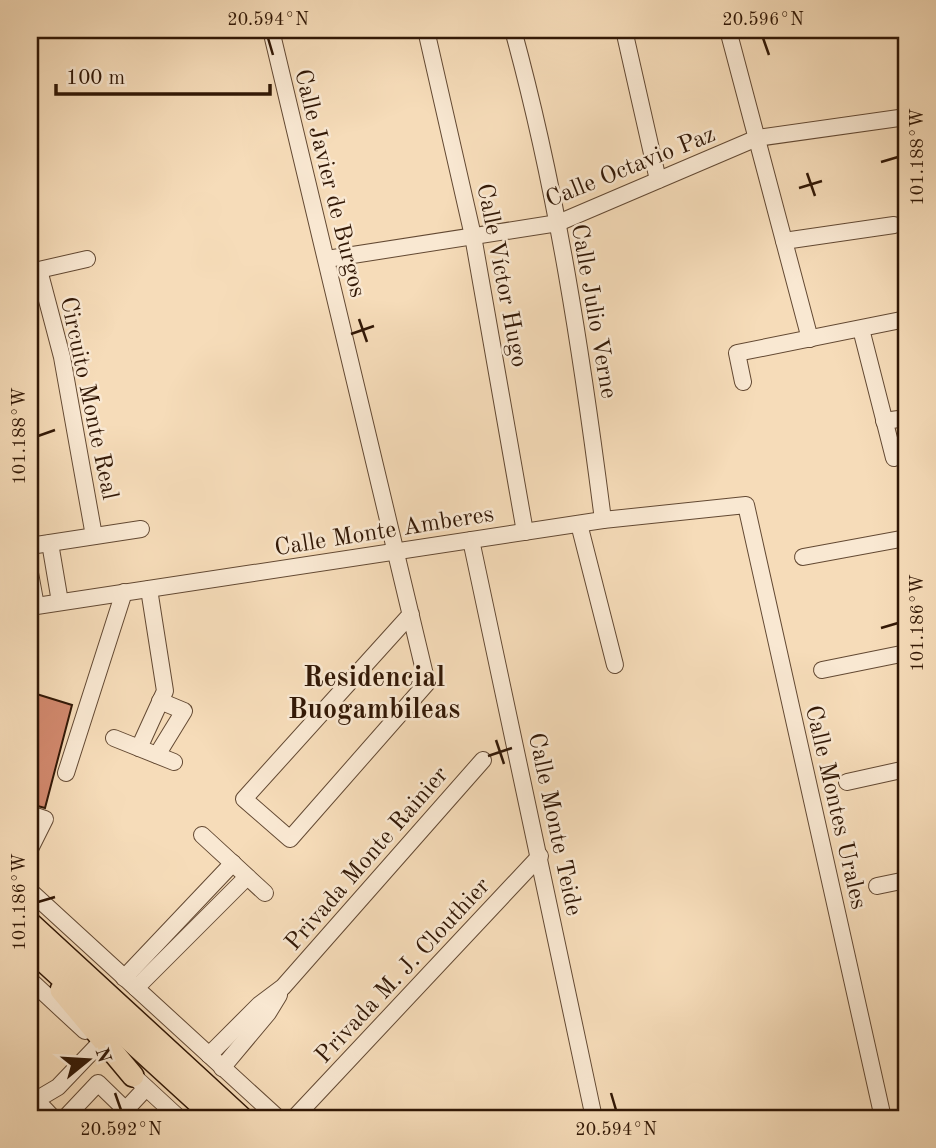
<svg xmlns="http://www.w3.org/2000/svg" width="936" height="1148" viewBox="0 0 936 1148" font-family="'Old Standard TT',serif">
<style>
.building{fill:#d2896e;stroke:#321806;stroke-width:2}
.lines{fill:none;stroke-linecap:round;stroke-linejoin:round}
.minor-casing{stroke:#634933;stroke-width:18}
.major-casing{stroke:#321806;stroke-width:24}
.minor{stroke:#f9e8d2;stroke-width:16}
.major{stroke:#f6dcb9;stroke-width:21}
.ticks{fill:none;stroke:#321806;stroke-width:2.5}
.labels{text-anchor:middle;stroke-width:5;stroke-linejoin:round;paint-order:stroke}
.street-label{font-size:24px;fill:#321806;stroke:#f9e8d2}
.quarter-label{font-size:28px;font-weight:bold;fill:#321806;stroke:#f9e8d2}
.neatline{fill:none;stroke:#321806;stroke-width:2.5}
.ticks-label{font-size:18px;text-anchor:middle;fill:#321806}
</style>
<rect width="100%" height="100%" fill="#f6dcb9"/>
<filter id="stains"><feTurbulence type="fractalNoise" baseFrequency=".00286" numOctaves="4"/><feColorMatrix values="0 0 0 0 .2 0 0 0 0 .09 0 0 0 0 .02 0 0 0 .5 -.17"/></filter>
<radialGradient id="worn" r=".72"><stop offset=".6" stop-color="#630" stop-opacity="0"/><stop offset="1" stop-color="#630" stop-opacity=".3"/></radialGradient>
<!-- building -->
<path class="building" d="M30,692L72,705L45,808L30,804Z"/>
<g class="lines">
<!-- minor casing -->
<g class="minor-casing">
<g id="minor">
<path d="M271,30L427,683L290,839L244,799L411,614"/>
<path d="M426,30L473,236L525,532"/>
<path d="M513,30C557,190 582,355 603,520"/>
<path d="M624,30L658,180"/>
<path d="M728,30L810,339"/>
<path d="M784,241L894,225"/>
<path d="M327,259L558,223L757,138L906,117"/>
<path d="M39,270L62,357L94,536"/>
<path d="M30,272L87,259"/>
<path d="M861,329L894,458"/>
<path d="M743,382L737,353L906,319"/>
<path d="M884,421L906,418"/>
<path d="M579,524L615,665"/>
<path d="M471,540L594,1118"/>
<path d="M50,543L60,602"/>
<path d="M30,546L141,529"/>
<path d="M803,557L906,538"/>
<path d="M30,573L36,606"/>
<path d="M30,607L603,520L746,505L883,1118"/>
<path d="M822,670L906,653"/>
<path d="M114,738L174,762"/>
<path d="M139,748L165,691L149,589"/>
<path d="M157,755L184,711L160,701"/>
<path d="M66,773L124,592"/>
<path d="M847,782L906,769"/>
<path d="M30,814L45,819L30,849"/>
<path d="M202,835L265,893"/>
<path d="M877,886L906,880"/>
<path d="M30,891L278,1118"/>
<path d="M124,978L233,863"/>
<path d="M30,980L85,1031"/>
<path d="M136,988L247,877"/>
<path d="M209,1055L259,1005L283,987L483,760"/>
<path d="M222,1068L268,1013L279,995"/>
<path d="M127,1070L179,1118"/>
<path d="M297,1115L540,856"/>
<path d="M53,1118L36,1100L58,1087L99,1044"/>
<path d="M65,1118L98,1083L134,1118"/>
<path d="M118,1118L146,1088"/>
</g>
</g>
<!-- major casing -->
<g class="major-casing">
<g id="major">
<path d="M30,923L242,1118"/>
<path d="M30,949L215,1118"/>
<path d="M61,990L133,1076"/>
</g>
</g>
<!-- minor -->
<use href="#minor" class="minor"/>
<!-- major -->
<use href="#major" class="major"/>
</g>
<!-- ticks -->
<path class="ticks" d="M268,38L273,55M763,38L769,55M881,162L898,157M807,173L815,196M799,188L822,181M359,319L367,342M351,334L374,326M38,436L55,430M881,628L898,623M496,740L504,764M488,756L512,748M38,902L55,897M115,1093L121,1110M611,1093L616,1110"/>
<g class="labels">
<!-- street labels -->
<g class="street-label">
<text transform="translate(630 166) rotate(-22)" y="8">Calle Octavio Paz</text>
<text transform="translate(331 183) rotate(76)" y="8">Calle Javier de Burgos</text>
<text transform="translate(503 275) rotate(79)" y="8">Calle Víctor Hugo</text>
<text transform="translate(595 311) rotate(80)" y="8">Calle Julio Verne</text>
<text transform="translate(90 398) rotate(78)" y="8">Circuito Monte Real</text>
<text transform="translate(384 530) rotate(-9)" y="8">Calle Monte Amberes</text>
<text transform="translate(837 807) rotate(77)" y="8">Calle Montes Urales</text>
<text transform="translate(556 824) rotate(78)" y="8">Calle Monte Teide</text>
<text transform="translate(366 858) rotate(-49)" y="8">Privada Monte Rainier</text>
<text transform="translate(402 970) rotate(-47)" y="8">Privada M. J. Clouthier</text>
</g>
<!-- quarter labels -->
<g class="quarter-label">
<text x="374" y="686">Residencial<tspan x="374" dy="32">Buogambileas</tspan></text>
</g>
</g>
<!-- margin -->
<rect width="936" height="1148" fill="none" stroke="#f6dcb9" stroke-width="77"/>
<!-- north arrow -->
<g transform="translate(88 1060) rotate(72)" stroke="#f9e8d2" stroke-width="5" paint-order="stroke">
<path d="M0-5L12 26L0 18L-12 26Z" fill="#321806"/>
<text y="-10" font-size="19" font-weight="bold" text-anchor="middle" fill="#321806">N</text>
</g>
<!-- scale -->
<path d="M56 84v10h214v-10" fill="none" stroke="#321806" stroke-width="3.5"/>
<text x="66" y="84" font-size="21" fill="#321806" stroke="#f9e8d2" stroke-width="5" paint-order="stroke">100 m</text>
<rect x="38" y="38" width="860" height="1072" class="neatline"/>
<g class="ticks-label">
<text x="268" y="25">20.594°N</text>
<text x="763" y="25">20.596°N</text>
<text transform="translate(917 157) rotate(-90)" y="6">101.188°W</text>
<text transform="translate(19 436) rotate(-90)" y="6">101.188°W</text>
<text transform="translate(917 623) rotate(-90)" y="6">101.186°W</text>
<text transform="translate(19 902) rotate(-90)" y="6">101.186°W</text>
<text x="121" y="1135">20.592°N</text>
<text x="616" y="1135">20.594°N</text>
</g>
<rect width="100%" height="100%" filter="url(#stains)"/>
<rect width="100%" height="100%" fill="url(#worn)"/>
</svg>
